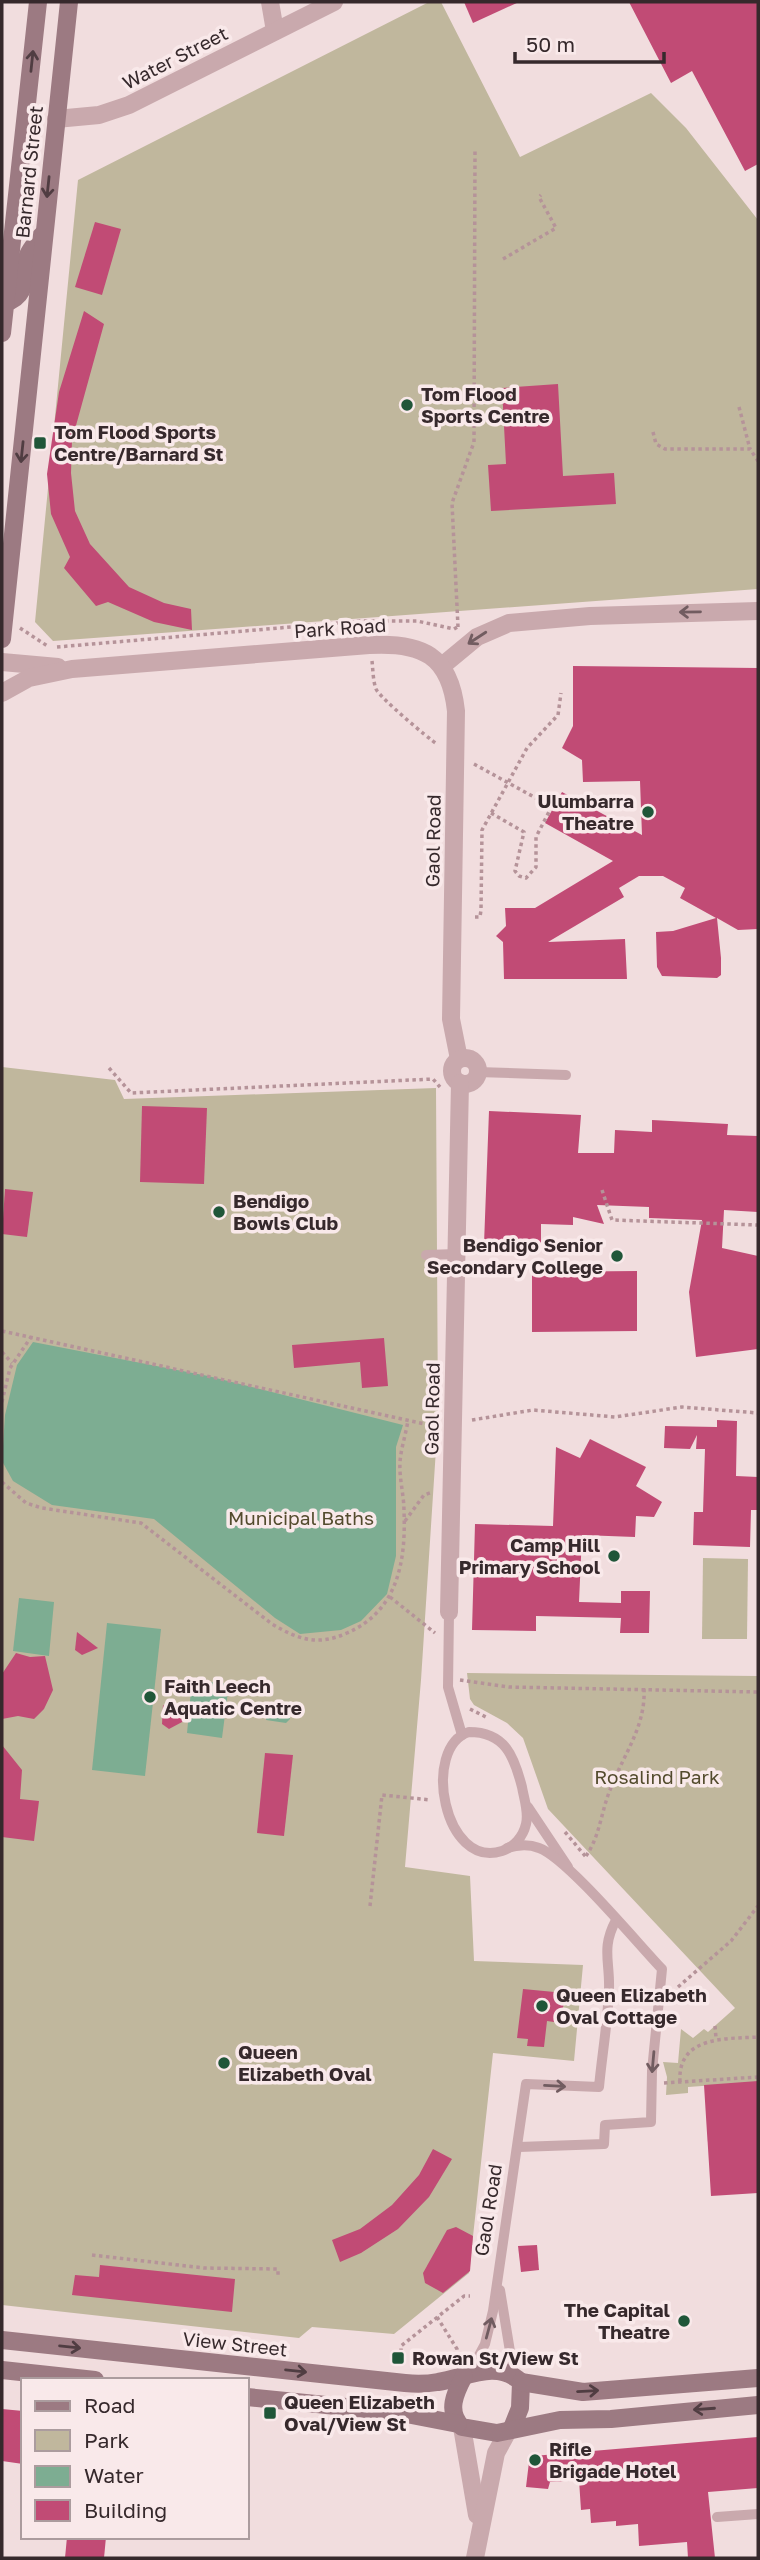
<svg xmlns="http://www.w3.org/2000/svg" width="760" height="2560" viewBox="0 0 760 2560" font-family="'Golos Text',sans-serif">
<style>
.green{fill:#c0b79d}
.water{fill:#7dad92}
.building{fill:#c14b75}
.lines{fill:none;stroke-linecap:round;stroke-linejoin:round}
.path{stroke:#b59399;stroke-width:3.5;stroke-dasharray:3.5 3.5;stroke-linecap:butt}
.lane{stroke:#c9a9ad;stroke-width:10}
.street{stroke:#c9a9ad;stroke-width:18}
.secondary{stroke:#9c7a82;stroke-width:18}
.oneway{stroke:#503d42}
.oneway2{stroke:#715c60}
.poi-dot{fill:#205639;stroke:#f9e9ea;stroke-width:2.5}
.labels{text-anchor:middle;stroke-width:7;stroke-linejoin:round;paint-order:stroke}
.street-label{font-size:19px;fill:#36292c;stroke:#f9e9ea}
.poi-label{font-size:19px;font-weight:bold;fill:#36292c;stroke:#f9e9ea;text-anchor:start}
.park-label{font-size:19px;fill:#534b2d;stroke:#f9e9ea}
</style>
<rect width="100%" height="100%" fill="#f1ddde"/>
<!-- green -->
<g class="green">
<path d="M429,2H441L520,157L651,93L686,128L758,220V589L53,641L35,622L78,180Z"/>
<path d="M2,1067L115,1080L124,1099L436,1088L438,1418L421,1680L405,1867L470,1876L474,1961L583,1965L574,2061L493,2053L469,2273L394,2334L312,2327L299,2338L2,2305Z"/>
<path d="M703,1558L748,1559L747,1639H702Z"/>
<path d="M467,1673L758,1676V2082L688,2087V2093L666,2095L667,2077L663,2062L678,2063L681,2029L693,2038L704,2029L708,2032L735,2008L548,1809L523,1738L507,1723L474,1705L470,1699Z"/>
</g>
<!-- water -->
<g class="water">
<path d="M33,1342L208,1376L403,1425L396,1447V1556L387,1594L361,1621L341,1630L300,1634L275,1618L154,1519L52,1505L13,1481L2,1461L5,1415L17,1365Z"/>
<path d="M19,1598L54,1602L49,1656L13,1651Z"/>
<path d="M107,1623L161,1629L145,1776L92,1770Z"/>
<path d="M192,1680L229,1684L222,1738L187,1733Z"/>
<path d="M267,1706L287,1708L290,1719L286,1723L266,1720Z"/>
</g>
<!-- building -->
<g class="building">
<path d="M464,2H519L473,23Z"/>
<path d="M629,2H758V164L745,171L692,71L671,83Z"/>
<path d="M95,222L121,229L102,295L75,287Z"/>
<path d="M84,311L104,324L72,440L71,473L75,511L90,544L129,587L164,603L191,609L192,630L154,622L108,602L96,606L64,568L70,557L51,514L47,474L59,392Z"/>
<path d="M558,384L563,476L614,473L616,504L491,511L488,465L506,464L502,388Z"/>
<path d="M573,666L758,668V929L738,930L717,918L721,958V975L717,978L662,976L657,967L656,932L673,931L716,918L680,898L685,888L663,876H639L619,888L624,897L548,942L625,939L627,979H504L503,942L496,936L506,926L505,908H535L613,861L545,823L562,792L642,835L640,781L583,782L582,760L562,748L573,726Z"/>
<path d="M142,1106L207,1108L204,1184L140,1182Z"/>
<path d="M489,1111L581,1115L578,1153H614L615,1130L652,1132V1120L728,1124L727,1135L758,1136V1212L724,1210L722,1248L758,1256V1349L696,1357L689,1292L702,1220L649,1218V1207L597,1205L604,1224L573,1217V1225L541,1224V1246L484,1244Z"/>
<path d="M5,1189L33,1192L27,1237L2,1234Z"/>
<path d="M637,1271V1331L532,1332V1272Z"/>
<path d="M384,1338L388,1386L362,1388L360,1362L294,1368L292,1345Z"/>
<path d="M717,1420L737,1421L736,1476L758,1477V1510H751L750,1547L693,1545L694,1512H703L705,1449H696L697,1435L690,1449L664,1448L665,1426L717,1427Z"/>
<path d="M590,1439L646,1467L636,1486L662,1502L654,1517L636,1516L635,1537L582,1535L579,1602L621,1603V1591H650L649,1633H620L621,1618L536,1616V1631L472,1630L475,1524L553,1526L556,1447L580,1458Z"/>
<path d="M77,1632L98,1648L82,1655L75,1650Z"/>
<path d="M16,1653L30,1657L45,1656L53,1690L44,1709L34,1719L18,1716L2,1719V1674Z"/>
<path d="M163,1705L184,1721L169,1729L162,1724Z"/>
<path d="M2,1745L22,1770L20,1799L39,1801L34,1841L2,1837Z"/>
<path d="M265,1753L293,1755L284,1836L257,1833Z"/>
<path d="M523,1989L565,1993L561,2023L547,2021L544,2047L527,2046L528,2039L517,2038Z"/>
<path d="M758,2081V2193L711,2196L704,2085Z"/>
<path d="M433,2149L452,2159L429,2197L398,2229L361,2253L340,2262L332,2240L360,2229L392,2205L419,2175Z"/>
<path d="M456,2227L473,2236L470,2271L443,2293L425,2283L423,2273L447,2230Z"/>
<path d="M537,2245L539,2270L521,2272L518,2246Z"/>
<path d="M100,2265L235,2279L232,2312L72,2295L75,2275L99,2277Z"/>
<path d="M2,2409L23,2411V2464L2,2461Z"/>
<path d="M758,2437V2488L708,2492L715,2558H688L687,2542L639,2546L638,2524L616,2526V2521L591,2523L590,2509L581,2510L579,2480L550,2482L548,2489L526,2487L529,2462L533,2456Z"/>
<path d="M67,2537H106L104,2558H65Z"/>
</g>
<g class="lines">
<!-- path -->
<g class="path">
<path d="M503,259L556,228L539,197L541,195"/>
<path d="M739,407L750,449"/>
<path d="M653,432L656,444L665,449H750L758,461"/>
<path d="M458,627L452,503L474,442L475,151"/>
<path d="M20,628L49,647"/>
<path d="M57,647L361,621H417L454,629L459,626"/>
<path d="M372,661C373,670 373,681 376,689C379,697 429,739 437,744"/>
<path d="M474,764L554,808"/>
<path d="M491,813L524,832L515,871L519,876L526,878L536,867V837L552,806"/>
<path d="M475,917H480L481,910L482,830L527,748L558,715L561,693"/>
<path d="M109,1068L131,1093L433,1079L440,1087"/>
<path d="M602,1190L612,1220L758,1225"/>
<path d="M2,1331L434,1426"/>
<path d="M2,1352L12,1363"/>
<path d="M2,1402L10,1368L31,1337"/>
<path d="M472,1420L533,1410L615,1417L682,1407L758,1413"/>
<path d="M2,1482L26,1503L42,1508L141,1523L272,1624C299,1640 318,1646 347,1633C398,1611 406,1561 404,1511C404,1495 399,1478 400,1462C401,1448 406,1434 408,1420"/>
<path d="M405,1521L424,1495L432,1492"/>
<path d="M390,1597L435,1633"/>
<path d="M460,1680L509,1687L758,1692"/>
<path d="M470,1709L488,1718"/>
<path d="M565,1832L586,1857"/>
<path d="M586,1856C600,1836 601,1812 610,1790C623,1755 646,1727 644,1688"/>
<path d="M370,1906L382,1795L431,1800"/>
<path d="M678,1987L731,1941L758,1906"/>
<path d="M715,2026L716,2038"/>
<path d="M680,2082C677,2035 728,2039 758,2037"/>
<path d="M664,2083L758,2077"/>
<path d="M92,2255L204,2268L278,2269V2276"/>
<path d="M437,2317L457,2349L458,2358"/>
<path d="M401,2352V2346L464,2296H470"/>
</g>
<!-- lane -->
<g class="lane">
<path d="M477,1072L566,1075"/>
<path d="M426,1255L457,1254"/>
<path d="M449,1612L448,1687L462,1735"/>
<path d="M469,1732C505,1732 514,1756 522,1787C524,1799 529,1812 526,1824C523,1837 514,1847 502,1851C444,1870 421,1747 469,1732Z"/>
<path d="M528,1807L568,1867"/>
<path d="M507,1848C517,1845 529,1844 539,1848C567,1858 638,1944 662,1969L652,2071L651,2122L605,2125L604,2144L519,2147"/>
<path d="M500,2290L514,2376"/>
<path d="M469,2374L485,2344L493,2311L526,2084L599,2087C602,2055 608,2021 609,1989C610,1961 601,1948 616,1920"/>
<path d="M717,2517L758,2514"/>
</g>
<!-- street -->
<g class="street">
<path d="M270,2L275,31"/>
<path d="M56,119L99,115L129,105L334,2"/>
<path d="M2,662L58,667"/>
<path d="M442,666L477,637L509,623L590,616L758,611"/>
<path d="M2,693L29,678L72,669L369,645C422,642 450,655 456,711L451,1019L459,1059"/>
<circle cx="465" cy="1071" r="13"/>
<path d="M449,1612L460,1083"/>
<path d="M462,2427L477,2515"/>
<path d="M475,2558L496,2453L508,2431"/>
</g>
<!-- secondary -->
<g class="secondary">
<path d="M5,303C31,295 21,274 28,255C31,248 37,242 41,236"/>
<path d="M2,333L38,2"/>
<path d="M2,639L69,2"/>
<path d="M2,2340L405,2383C416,2384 427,2384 438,2382C466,2378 496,2359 521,2382L520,2408L512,2428"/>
<path d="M2,2370L95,2380"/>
<path d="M464,2376C455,2393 446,2412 462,2427L497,2433L560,2420L611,2419L758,2405"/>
<path d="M521,2382L583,2392L758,2378"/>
<path d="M247,2397L396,2412L458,2424"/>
</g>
</g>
<!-- one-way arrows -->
<defs><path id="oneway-shaft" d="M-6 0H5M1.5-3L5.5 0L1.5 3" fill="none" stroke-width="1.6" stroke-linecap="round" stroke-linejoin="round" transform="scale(1.75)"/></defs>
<g class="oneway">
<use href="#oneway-shaft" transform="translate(32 61) rotate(-84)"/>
<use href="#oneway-shaft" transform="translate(48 187) rotate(96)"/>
<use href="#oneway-shaft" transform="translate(22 452) rotate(96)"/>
<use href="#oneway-shaft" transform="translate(70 2347) rotate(6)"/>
<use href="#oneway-shaft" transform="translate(296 2371) rotate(6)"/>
<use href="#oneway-shaft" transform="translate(588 2391) rotate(-3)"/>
<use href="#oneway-shaft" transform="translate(704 2409) rotate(176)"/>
</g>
<g class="oneway2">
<use href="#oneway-shaft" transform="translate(690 612) rotate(179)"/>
<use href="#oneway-shaft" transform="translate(477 638) rotate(147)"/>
<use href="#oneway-shaft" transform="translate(653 2062) rotate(95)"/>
<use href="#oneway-shaft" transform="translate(555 2086) rotate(3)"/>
<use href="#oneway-shaft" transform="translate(489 2328) rotate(-75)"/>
</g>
<!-- markers -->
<g class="poi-dot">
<circle cx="407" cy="405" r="7"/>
<rect x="33" y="436" width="14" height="14" rx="3.5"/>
<circle cx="648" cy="812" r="7"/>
<circle cx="219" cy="1212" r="7"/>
<circle cx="617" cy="1256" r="7"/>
<circle cx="614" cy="1556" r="7"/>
<circle cx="150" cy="1697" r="7"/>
<circle cx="542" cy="2006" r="7"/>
<circle cx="224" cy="2063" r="7"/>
<circle cx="684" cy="2321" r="7"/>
<rect x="391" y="2351" width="14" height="14" rx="3.5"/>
<rect x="263" y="2406" width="14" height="14" rx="3.5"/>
<circle cx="535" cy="2460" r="7"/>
</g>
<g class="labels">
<!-- street labels -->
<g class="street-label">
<text transform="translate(175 58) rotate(-27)" y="7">Water Street</text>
<text transform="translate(29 172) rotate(-84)" y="7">Barnard Street</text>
<text transform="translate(340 628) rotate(-4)" y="7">Park Road</text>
<text transform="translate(433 841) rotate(-89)" y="7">Gaol Road</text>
<text transform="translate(432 1409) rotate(-89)" y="7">Gaol Road</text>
<text transform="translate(488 2210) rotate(-81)" y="7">Gaol Road</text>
<text transform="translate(235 2344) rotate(6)" y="7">View Street</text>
</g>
<!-- poi labels -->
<g class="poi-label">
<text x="421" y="401">Tom Flood<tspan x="421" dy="22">Sports Centre</tspan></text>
<text x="54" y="439">Tom Flood Sports<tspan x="54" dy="22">Centre/Barnard St</tspan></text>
<text x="634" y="808" text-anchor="end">Ulumbarra<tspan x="634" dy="22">Theatre</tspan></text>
<text x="233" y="1208">Bendigo<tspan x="233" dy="22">Bowls Club</tspan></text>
<text x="603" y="1252" text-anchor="end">Bendigo Senior<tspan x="603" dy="22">Secondary College</tspan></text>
<text x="600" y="1552" text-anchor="end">Camp Hill<tspan x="600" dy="22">Primary School</tspan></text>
<text x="164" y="1693">Faith Leech<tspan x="164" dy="22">Aquatic Centre</tspan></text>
<text x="556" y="2002">Queen Elizabeth<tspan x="556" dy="22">Oval Cottage</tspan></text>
<text x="238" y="2059">Queen<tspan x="238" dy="22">Elizabeth Oval</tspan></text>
<text x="670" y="2317" text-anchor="end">The Capital<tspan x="670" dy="22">Theatre</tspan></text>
<text x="412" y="2365">Rowan St/View St</text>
<text x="284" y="2409">Queen Elizabeth<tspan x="284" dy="22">Oval/View St</tspan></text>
<text x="549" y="2456">Rifle<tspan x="549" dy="22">Brigade Hotel</tspan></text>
</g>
<!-- park labels -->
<g class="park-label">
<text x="301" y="1525">Municipal Baths</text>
<text x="657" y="1784">Rosalind Park</text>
</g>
</g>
<!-- border -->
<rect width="760" height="2560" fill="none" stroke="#36292c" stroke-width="7"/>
<!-- legend -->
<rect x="21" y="2378" width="228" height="161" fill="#f9e9ea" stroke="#ab9c9e" stroke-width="2"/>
<rect x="35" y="2401" width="35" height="10" fill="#9c7a82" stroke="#ab9c9e" stroke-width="2"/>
<text x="84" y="2413" font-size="21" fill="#36292c">Road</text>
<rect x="35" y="2430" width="35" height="21" fill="#c0b79d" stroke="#ab9c9e" stroke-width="2"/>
<text x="84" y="2448" font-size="21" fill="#36292c">Park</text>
<rect x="35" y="2466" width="35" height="21" fill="#7dad92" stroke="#ab9c9e" stroke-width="2"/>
<text x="84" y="2483" font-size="21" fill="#36292c">Water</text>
<rect x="35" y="2500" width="35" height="21" fill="#c14b75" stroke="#ab9c9e" stroke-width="2"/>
<text x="84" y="2518" font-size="21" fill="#36292c">Building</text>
<!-- scale -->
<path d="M515 52v10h149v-10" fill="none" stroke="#36292c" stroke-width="3.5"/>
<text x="526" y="52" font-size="21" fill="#36292c" stroke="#f9e9ea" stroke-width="5" paint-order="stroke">50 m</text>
</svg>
